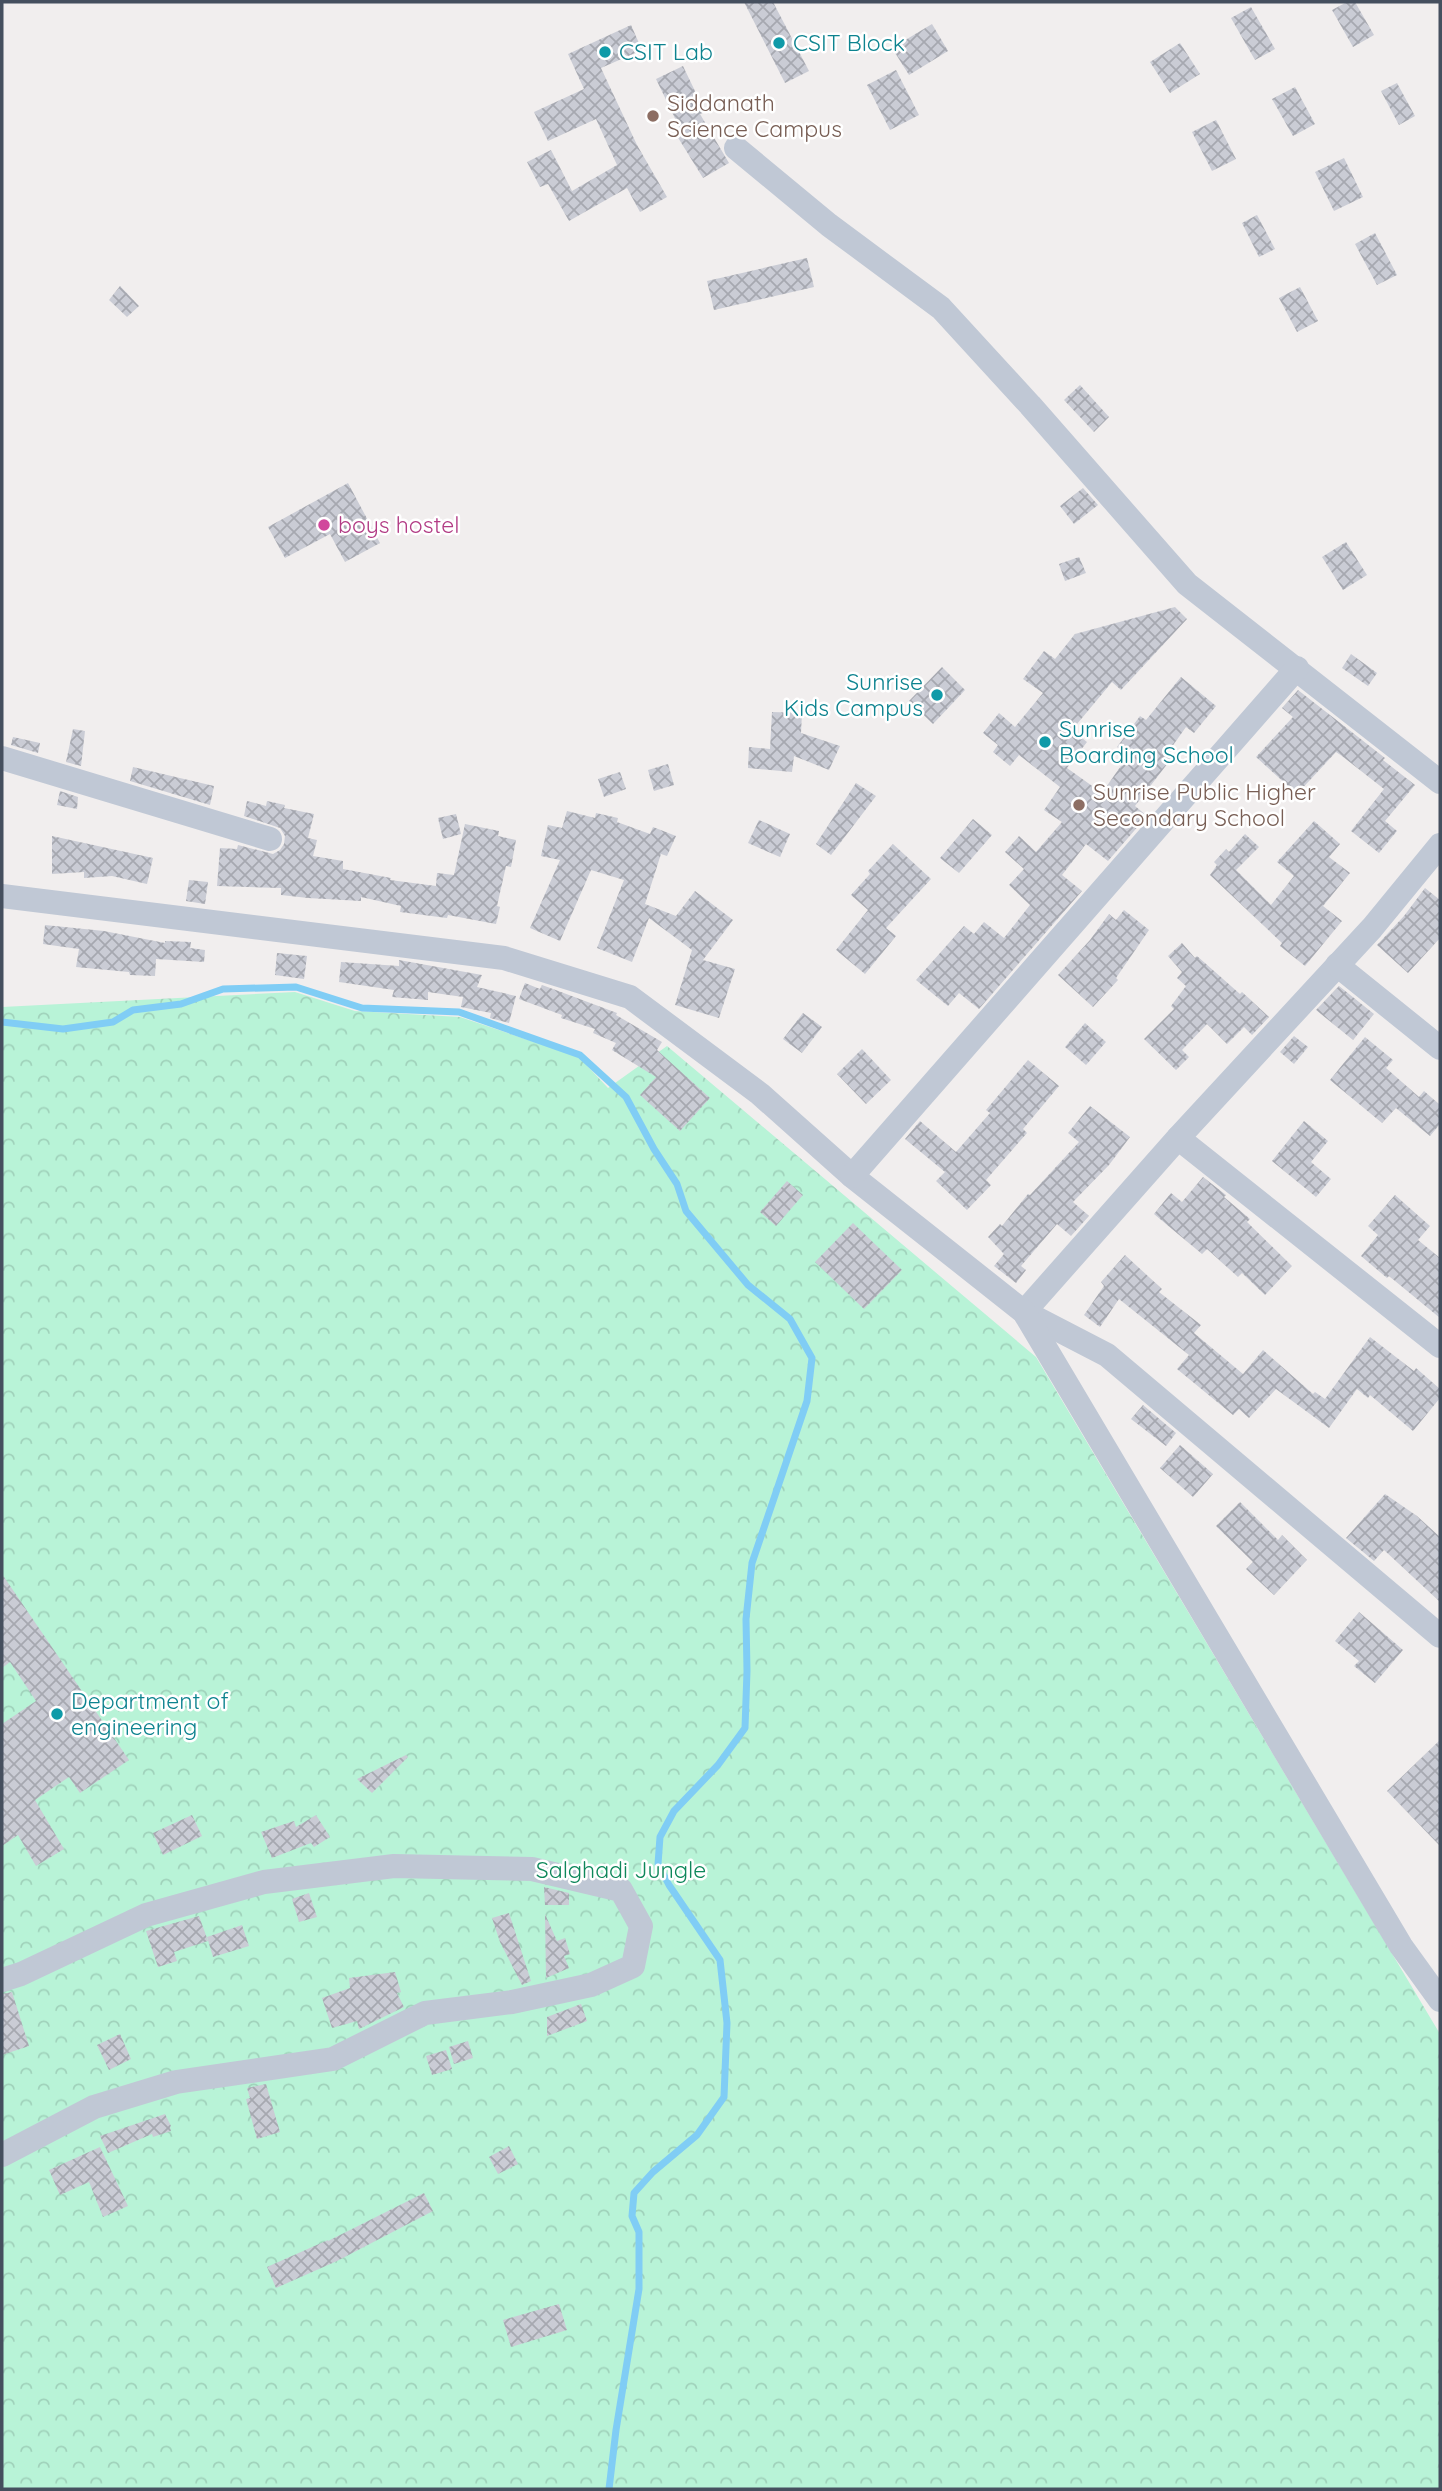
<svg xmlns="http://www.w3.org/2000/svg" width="1442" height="2491" viewBox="0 0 1442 2491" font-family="Quicksand,sans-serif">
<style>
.forest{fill:url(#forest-crowns)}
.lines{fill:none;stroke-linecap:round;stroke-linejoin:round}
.stream{stroke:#80cdf5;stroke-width:7}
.building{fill:url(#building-cross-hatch)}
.minor{stroke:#c0c8d5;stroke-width:24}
.culture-dot{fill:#0f9aa8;stroke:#fff;stroke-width:2.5}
.education-dot{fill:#8d6e63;stroke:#fff;stroke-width:2.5}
.hotel-dot{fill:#d1479c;stroke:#fff;stroke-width:2.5}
.labels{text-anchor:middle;stroke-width:5;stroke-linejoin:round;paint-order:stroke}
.culture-label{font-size:23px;fill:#0d838f;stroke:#fff;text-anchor:start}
.education-label{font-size:23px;fill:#785e54;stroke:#fff;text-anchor:start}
.hotel-label{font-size:23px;fill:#b23c85;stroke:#fff;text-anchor:start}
.park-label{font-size:23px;fill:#0d875a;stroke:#fff}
</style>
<defs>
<pattern id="forest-crowns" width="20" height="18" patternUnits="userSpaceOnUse" patternTransform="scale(1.75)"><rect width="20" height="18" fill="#b8f3d7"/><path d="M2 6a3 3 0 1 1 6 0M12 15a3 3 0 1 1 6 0" fill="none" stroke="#a0d2bb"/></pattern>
<pattern id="building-cross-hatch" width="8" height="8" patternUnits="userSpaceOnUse" patternTransform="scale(1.75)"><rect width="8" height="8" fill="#caccd5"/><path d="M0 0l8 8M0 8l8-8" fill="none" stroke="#a6a8b0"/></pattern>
</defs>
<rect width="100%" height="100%" fill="#f1eeee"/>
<!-- forest -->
<path class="forest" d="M295,992L355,1011L460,1017L579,1057L608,1088L667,1046L1036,1357L1440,2034V2489H2V1007Z"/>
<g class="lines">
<!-- stream -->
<path class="stream" d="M2,1022L63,1029L113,1022L133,1010L181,1004L223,989L296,987L362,1008L459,1012L580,1055L626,1097L654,1149L677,1184L686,1211L748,1285L790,1319L812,1358L807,1401L752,1563L746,1619L747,1671L745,1728L718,1765L674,1811L660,1837L658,1864L669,1885L720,1960L727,2023L724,2097L697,2135L653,2172L634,2193L632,2216L639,2232V2289L616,2430L609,2489"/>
</g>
<!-- building -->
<g class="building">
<path d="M744,2H773L809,71L785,83Z"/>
<path d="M1347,2H1355L1374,35L1353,47L1332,10Z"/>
<path d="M1251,7L1275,49L1255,60L1231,18Z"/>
<path d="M932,24L948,51L909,75L892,48Z"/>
<path d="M631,25L642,50L601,68L637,145L667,197L640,212L627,188L569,221L548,184L540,187L527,162L551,150L572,191L617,165L596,119L548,141L534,112L584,89L568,54Z"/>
<path d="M1180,43L1200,74L1170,93L1150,62Z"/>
<path d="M683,66L705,112L700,114L729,163L703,178L677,136L682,133L656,79Z"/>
<path d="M896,70L919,115L890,130L867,85Z"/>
<path d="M1397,83L1415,116L1399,125L1381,91Z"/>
<path d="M1295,87L1315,124L1293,136L1272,99Z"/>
<path d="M1216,120L1236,159L1212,171L1192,132Z"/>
<path d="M1344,158L1363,197L1334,211L1315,172Z"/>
<path d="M1257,215L1275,249L1259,257L1242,223Z"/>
<path d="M1375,233L1397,275L1377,285L1355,244Z"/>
<path d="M807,258L814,287L714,310L707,281Z"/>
<path d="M120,286L139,306L127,317L109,300Z"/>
<path d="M1300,287L1318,321L1297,332L1279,298Z"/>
<path d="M1080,385L1109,417L1094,432L1064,400Z"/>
<path d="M348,483L380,543L345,562L330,534L285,558L268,527Z"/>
<path d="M1083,488L1098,505L1074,524L1060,506Z"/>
<path d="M1346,542L1367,575L1343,590L1322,557Z"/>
<path d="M1079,557L1086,573L1065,581L1059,564Z"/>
<path d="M1175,607L1187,619L1121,690L1112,682L1072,730L1087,742L1067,768L1102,793L1125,760L1120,756L1124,752L1117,747L1140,716L1146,720L1181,677L1216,706L1194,733L1186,727L1166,755L1171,759L1135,806L1147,816L1108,861L1086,844L1062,875L1082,891L979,1009L959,993L948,1006L916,980L964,926L974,934L984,922L1004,938L1030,905L1009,885L1024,869L1005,852L1019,836L1036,852L1062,822L1044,810L1060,787L1019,755L1010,766L993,752L998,745L983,733L999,713L1015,727L1043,693L1023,679L1044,651L1055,659L1075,634Z"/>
<path d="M1351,654L1377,673L1368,686L1342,668Z"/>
<path d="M942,667L965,690L933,724L909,701Z"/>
<path d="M1298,690L1385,758L1383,760L1415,785L1385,821L1397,831L1379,853L1351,831L1384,789L1342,756L1336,752L1297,794L1256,757L1293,717L1282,708Z"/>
<path d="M772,712L802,713L801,733L840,746L829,770L794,756L792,772L748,768L749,747L770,749Z"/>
<path d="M73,729L85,731L81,766L66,762Z"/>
<path d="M13,737L40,743L38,753L11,745Z"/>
<path d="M668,764L674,785L654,791L648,770Z"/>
<path d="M133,767L214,786L210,805L130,781Z"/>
<path d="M620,772L626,789L604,797L598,779Z"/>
<path d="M856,783L876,796L831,855L816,844Z"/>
<path d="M60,791L78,797L77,809L57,805Z"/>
<path d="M247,801L266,806L267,801L285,805L284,808L314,814L308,838L317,840L313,856L343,861V869L391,878L390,880L436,886L437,873L454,875L465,824L499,831L498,836L516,840L511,867L506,866L497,906L500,907L496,924L448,915L447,918L400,912L401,906L361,897V901L308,898L281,895V888L217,886L220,848L237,849L238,845L273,854L280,850L284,844L285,836L280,828L244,816Z"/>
<path d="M567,811L595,818L596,813L618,818L617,822L650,834L653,827L676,836L667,856L661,854L645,904L676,916L695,891L733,920L703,960L735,969L719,1018L675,1005L692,950L649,918L632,962L597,948L624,880L591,870L560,941L530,928L560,860L541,856L548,825L562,828Z"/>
<path d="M456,814L461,834L443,839L438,818Z"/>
<path d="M973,819L992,835L959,873L940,858Z"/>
<path d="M759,820L790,834L780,857L748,843Z"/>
<path d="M1314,821L1340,844L1329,857L1350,873L1323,906L1342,921L1305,966L1280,946L1282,943L1210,875L1217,865L1214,862L1226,849L1229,852L1245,834L1259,847L1236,870L1271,905L1294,876L1277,862Z"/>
<path d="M52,836L153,858L147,884L112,876L84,878V872L52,874Z"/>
<path d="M893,844L931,879L886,928L896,936L865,974L836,950L868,910L851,895L870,874L868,871Z"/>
<path d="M189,880L208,882L205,904L186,901Z"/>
<path d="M1425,888L1440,900V938L1408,973L1377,945L1404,916Z"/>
<path d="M1124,910L1149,930L1116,978L1118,980L1093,1007L1058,975L1090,940L1109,914L1116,920Z"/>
<path d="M45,925L104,931L165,943V941L191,942L190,948L205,950L204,962L156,959L155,976L130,975L129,972L76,967L79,949L43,944Z"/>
<path d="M1182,943L1195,958L1197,956L1240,994L1242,992L1269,1017L1252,1035L1244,1027L1227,1044L1207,1024L1182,1050L1189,1057L1176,1070L1144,1039L1174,1009L1171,1006L1186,986L1177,978L1182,972L1168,956Z"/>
<path d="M277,953L307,956L304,979L275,975Z"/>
<path d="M399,960L482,975L477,987L516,996L509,1023L490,1018L491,1013L461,1007L463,997L428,992V1000L392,997L394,990L339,982L341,962L399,966Z"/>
<path d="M525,983L540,989L542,985L553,989L617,1013L616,1015L662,1042L657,1050L710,1098L680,1131L640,1095L656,1077L612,1050L616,1043L593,1033L595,1029L561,1018L562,1015L519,999Z"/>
<path d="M1339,986L1374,1014L1353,1040L1316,1010Z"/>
<path d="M803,1013L822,1027L802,1053L783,1039Z"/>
<path d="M1085,1023L1106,1042L1086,1065L1065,1047Z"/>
<path d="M1294,1036L1308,1047L1294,1064L1280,1052Z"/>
<path d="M1365,1037L1393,1060L1386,1068L1419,1097L1424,1091L1440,1105V1124L1430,1136L1396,1108L1382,1123L1330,1080Z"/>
<path d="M862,1049L891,1080L866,1104L837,1074Z"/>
<path d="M1028,1060L1059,1086L1023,1129L1027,1133L986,1180L991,1185L967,1210L936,1181L945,1172L905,1139L920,1121L956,1152L990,1113L986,1110Z"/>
<path d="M1090,1106L1130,1137L1109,1165L1073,1202L1089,1216L1071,1236L1057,1224L1021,1266L1026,1270L1016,1283L994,1266L1004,1254L988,1237L1000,1224L1002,1226L1028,1194L1030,1195L1079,1142L1068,1133Z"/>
<path d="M1304,1121L1328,1141L1311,1162L1331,1179L1316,1197L1272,1161Z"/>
<path d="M1203,1177L1226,1195L1224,1197L1250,1219L1247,1222L1292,1266L1265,1295L1242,1273L1238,1277L1207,1249L1202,1254L1154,1214L1171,1193L1182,1202Z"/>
<path d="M787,1181L803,1195L776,1226L760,1212Z"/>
<path d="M1395,1195L1430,1226L1418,1240L1440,1258V1318L1389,1276L1387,1278L1361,1256L1378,1235L1368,1226Z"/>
<path d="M853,1223L902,1270L864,1309L815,1262Z"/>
<path d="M1125,1255L1162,1289L1159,1292L1201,1325L1194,1333L1243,1374L1263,1350L1313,1394L1315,1392L1325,1399L1370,1337L1414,1371L1416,1368L1440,1389V1398L1413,1431L1370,1395L1368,1398L1357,1389L1329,1428L1276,1389L1249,1418L1239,1409L1233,1415L1177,1369L1189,1355L1119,1299L1100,1327L1084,1315L1104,1286L1101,1282Z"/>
<path d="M1143,1405L1176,1433L1166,1446L1131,1419Z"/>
<path d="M1180,1445L1213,1474L1193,1497L1160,1468Z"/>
<path d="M1385,1494L1417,1516L1440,1537V1602L1384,1550L1374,1561L1346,1538Z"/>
<path d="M1240,1502L1278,1540L1282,1535L1307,1560L1274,1595L1246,1569L1253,1562L1216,1526Z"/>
<path d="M2,1574L129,1760L80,1793L69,1777L35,1800L64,1849L36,1866L18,1835L2,1846V1724L36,1701L10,1662L2,1668Z"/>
<path d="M1359,1612L1403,1650L1375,1683L1354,1666L1359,1661L1335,1641Z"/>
<path d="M1440,1740V1846L1387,1791Z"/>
<path d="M406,1755L408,1757L372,1793L357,1779Z"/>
<path d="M192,1815L202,1836L163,1855L153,1833Z"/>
<path d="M316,1815L330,1837L314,1847L311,1843L272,1858L261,1832L294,1821L296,1827Z"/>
<path d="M544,1887L569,1893V1905H545Z"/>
<path d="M309,1893L317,1917L299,1922L292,1899Z"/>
<path d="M509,1913L531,1981L522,1985L500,1942L492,1918Z"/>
<path d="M545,1914L557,1941L565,1938L570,1954L564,1956L569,1968L546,1978Z"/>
<path d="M199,1916L208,1941L174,1952L177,1961L158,1967L146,1931Z"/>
<path d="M242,1925L249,1946L213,1957L207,1937Z"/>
<path d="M395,1972L401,1992L397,1993L404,2007L359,2029L357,2021L332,2028L322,1998L350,1988L349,1978Z"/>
<path d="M12,1992L29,2046L2,2055V1994Z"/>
<path d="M581,2004L587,2021L547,2036V2017Z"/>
<path d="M120,2034L131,2059L109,2070L97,2045Z"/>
<path d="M468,2041L473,2058L454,2064L449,2047Z"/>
<path d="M446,2050L452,2069L432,2075L426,2056Z"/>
<path d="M266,2084L280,2132L257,2139L246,2099L250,2098L247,2088Z"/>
<path d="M165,2114L171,2126L170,2127L171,2131L153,2137L152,2134L108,2153L100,2136Z"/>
<path d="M509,2146L518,2164L498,2174L489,2157Z"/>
<path d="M100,2147L128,2206L103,2217L89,2182L60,2195L49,2170Z"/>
<path d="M424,2193L433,2211L337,2261L276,2288L267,2267L328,2240V2241Z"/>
<path d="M559,2304L567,2330L511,2347L503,2320Z"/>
</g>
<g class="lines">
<!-- minor -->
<g class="minor">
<path d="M736,148L829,225L941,308L1030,405L1187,584L1440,782"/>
<path d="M2,758L270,839"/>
<path d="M1440,845L1372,928L1178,1138L1024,1312L1107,1355L1440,1636"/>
<path d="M2,896L504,958L630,997L760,1094L852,1176L1024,1312L1401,1946L1440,2000"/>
<path d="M1337,965L1440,1048"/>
<path d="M1178,1138L1440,1346"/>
<path d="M852,1176L1297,668"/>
<path d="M2,1980L21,1974L146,1915L264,1882L394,1866L532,1869L621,1890L641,1926L633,1966L591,1985L512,2002L425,2013L333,2059L176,2082L94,2107L2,2155"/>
</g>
</g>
<!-- markers -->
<g class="culture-dot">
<circle cx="779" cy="43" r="7"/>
<circle cx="605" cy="52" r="7"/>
<circle cx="937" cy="695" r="7"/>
<circle cx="1045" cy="742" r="7"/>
<circle cx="57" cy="1714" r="7"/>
</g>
<g class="education-dot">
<circle cx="653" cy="116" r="7"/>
<circle cx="1079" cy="805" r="7"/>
</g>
<circle class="hotel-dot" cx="324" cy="525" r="7"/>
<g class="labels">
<!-- culture labels -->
<g class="culture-label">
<text x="793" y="51">CSIT Block</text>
<text x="619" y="60">CSIT Lab</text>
<text x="923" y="690" text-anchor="end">Sunrise<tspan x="923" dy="26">Kids Campus</tspan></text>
<text x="1059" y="737">Sunrise<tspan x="1059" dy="26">Boarding School</tspan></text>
<text x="71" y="1709">Department of<tspan x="71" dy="26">engineering</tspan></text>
</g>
<!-- education labels -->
<g class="education-label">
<text x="667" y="111">Siddanath<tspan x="667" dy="26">Science Campus</tspan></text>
<text x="1093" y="800">Sunrise Public Higher<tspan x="1093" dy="26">Secondary School</tspan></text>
</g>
<!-- hotel labels -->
<g class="hotel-label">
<text x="338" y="533">boys hostel</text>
</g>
<!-- park labels -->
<g class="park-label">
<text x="621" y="1878">Salghadi Jungle</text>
</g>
</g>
<!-- border -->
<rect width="1442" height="2491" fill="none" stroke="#454f5e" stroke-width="7"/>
</svg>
